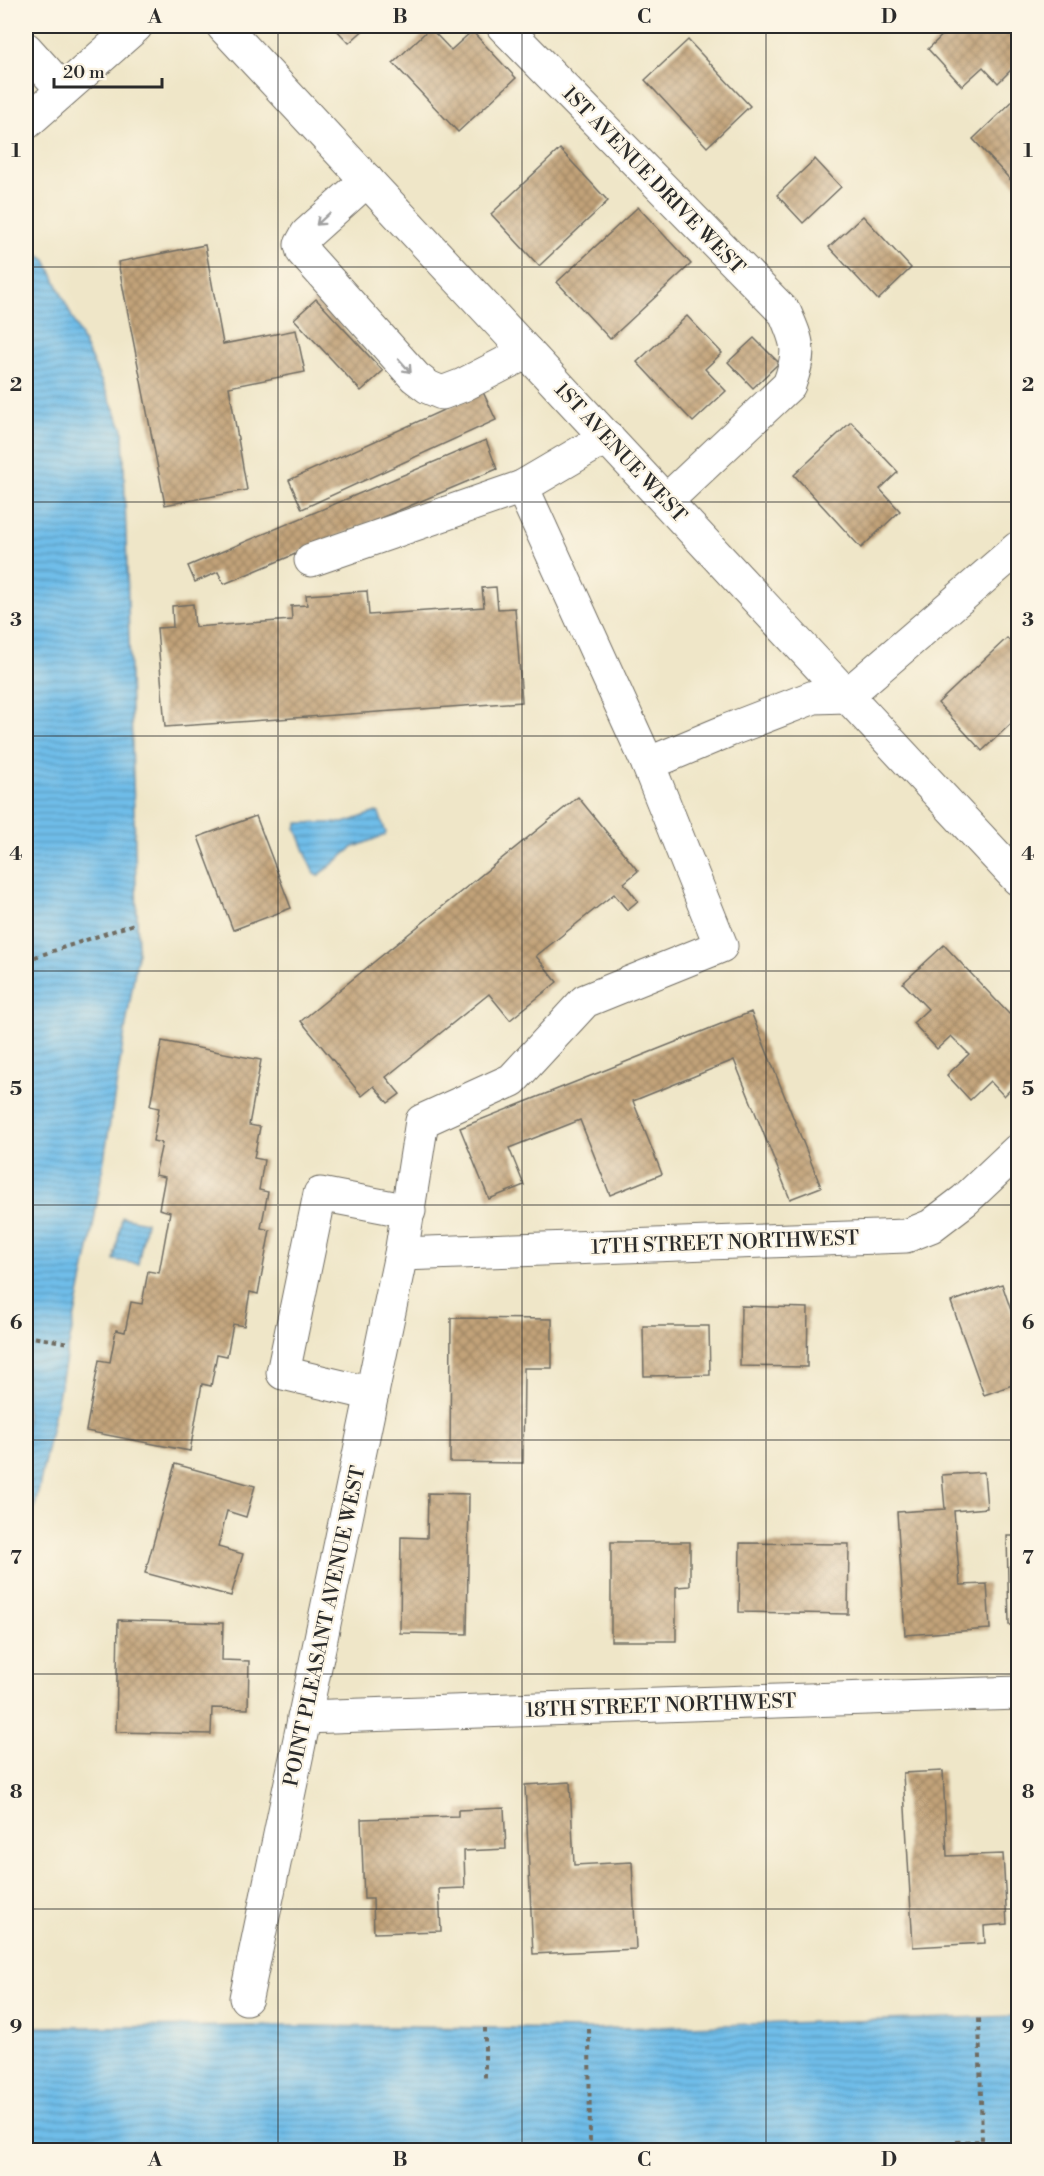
<svg xmlns="http://www.w3.org/2000/svg" width="1044" height="2176" viewBox="0 0 1044 2176" font-family="'Libre Bodoni',serif">
<style>
.water{fill:url(#water-rules);stroke:#4d748a;stroke-width:1.5}
.building{fill:url(#building-cross-hatch)}
.lines{fill:none;stroke-linecap:round;stroke-linejoin:round}
.minor-casing{stroke:#706c62;stroke-width:35}
.path{stroke:#706c62;stroke-width:4;stroke-dasharray:4.5 4.5;stroke-linecap:butt}
.minor{stroke:#fff;stroke-width:33}
.oneway{stroke:#a0a0a0}
.grid{fill:none;stroke:#2b2b2b;stroke-width:1.5;stroke-opacity:0.55}
.labels{text-anchor:middle;stroke-width:4.5;stroke-linejoin:round;paint-order:stroke}
.street-label{font-size:20px;fill:#2b2b2b;stroke:#fcf5e5}
.neatline{fill:none;stroke:#2b2b2b;stroke-width:2}
.grid-label{font-size:20px;text-anchor:middle;font-weight:bold;fill:#2b2b2b}
</style>
<defs>
<pattern id="water-rules" width="6" height="5" patternUnits="userSpaceOnUse" patternTransform="scale(1.5)"><rect width="6" height="5" fill="#6fbde9"/><path d="M0 2.5h6" fill="none" stroke="#5b9abd"/></pattern>
<pattern id="building-cross-hatch" width="8" height="8" patternUnits="userSpaceOnUse" patternTransform="scale(1.5)"><rect width="8" height="8" fill="#c2a379"/><path d="M0 0l8 8M0 8l8-8" fill="none" stroke="#9e8563"/></pattern>
</defs>
<rect width="100%" height="100%" fill="#fcf5e5"/>
<filter id="ink" filterUnits="userSpaceOnUse"><feTurbulence type="fractalNoise" baseFrequency=".0167" numOctaves="2"/><feDisplacementMap in="SourceGraphic" scale="12" xChannelSelector="R" yChannelSelector="G"/><feConvolveMatrix kernelMatrix="1 2 1 2 8 2 1 2 1" color-interpolation-filters="sRGB"/></filter>
<filter id="wash" filterUnits="userSpaceOnUse"><feTurbulence type="fractalNoise" baseFrequency=".008" numOctaves="4" result="noise"/><feDisplacementMap in="SourceGraphic" scale="24" xChannelSelector="R" yChannelSelector="G"/><feGaussianBlur stdDeviation="1.35" result="paint"/><feColorMatrix in="noise" values="0 0 0 0 0 0 0 0 0 0 0 0 0 0 0 0 0 1.4 0 .05"/><feComposite in="paint" operator="in"/></filter>
<g filter="url(#wash)">
<rect width="100%" height="100%" fill="#efe6c8"/>
<!-- water -->
<g class="water">
<path d="M26,246L46,260L123,429L138,952L91,1239L26,1550Z"/>
<path d="M376,812L379,813L386,833L385,835L352,848L318,876L314,874L296,828L298,823H344Z"/>
<path d="M122,1217L146,1222L138,1264L114,1260Z"/>
<path d="M1018,2016V2150H26V2027L300,2026L589,2029Z"/>
</g>
<g id="blocks">
<!-- building -->
<g class="building">
<path d="M333,26H368L349,43Z"/>
<path d="M952,26H1006L1018,38V63L998,83L983,67L962,86L928,49Z"/>
<path d="M430,28L451,50L472,31L516,78L458,132L393,63Z"/>
<path d="M688,40L750,106L707,147L645,80Z"/>
<path d="M1018,96V188L973,139Z"/>
<path d="M560,149L608,201L539,266L491,214Z"/>
<path d="M815,159L841,187L803,223L777,195Z"/>
<path d="M638,207L691,264L610,339L557,282Z"/>
<path d="M863,216L911,268L878,300L829,247Z"/>
<path d="M205,245L223,344L296,330L305,372L229,387L247,490L165,505L118,262Z"/>
<path d="M316,299L383,371L361,391L294,319Z"/>
<path d="M687,316L722,353L705,369L726,391L693,422L637,362Z"/>
<path d="M754,338L779,363L753,388L728,362Z"/>
<path d="M483,392L496,420L302,509L289,480Z"/>
<path d="M851,422L898,472L880,489L900,511L861,548L794,475Z"/>
<path d="M486,440L497,469L224,584L218,572L195,582L188,566Z"/>
<path d="M496,587L498,609L515,608L522,702L165,727L157,628L173,627L172,606L193,604L195,627L292,620L291,606L307,605L306,595L367,591L369,615L484,607L482,588Z"/>
<path d="M1007,638L1018,650V717L982,751L938,703Z"/>
<path d="M578,797L638,871L624,883L638,901L627,910L614,894L536,956L557,982L510,1020L489,994L386,1077L400,1094L388,1103L374,1086L362,1096L301,1021Z"/>
<path d="M256,816L291,908L233,930L198,837Z"/>
<path d="M944,945L1009,1014L1018,1006V1082L1004,1096L990,1081L970,1100L947,1075L969,1054L951,1036L937,1049L913,1023L928,1009L903,983Z"/>
<path d="M751,1012L821,1187L790,1199L734,1060L633,1101L662,1174L610,1195L580,1120L509,1148L524,1185L489,1199L460,1128Z"/>
<path d="M162,1041L261,1060L249,1125L260,1127L254,1158L264,1160L259,1190L268,1192L261,1228L270,1230L258,1294L250,1292L244,1326L233,1324L227,1356L217,1354L211,1386L202,1384L190,1451L86,1431L99,1360L110,1362L116,1330L125,1332L131,1302L142,1304L148,1271L159,1273L170,1212L159,1209L165,1177L155,1175L162,1143L153,1141L159,1108L150,1106Z"/>
<path d="M1002,1284L1018,1331V1383L984,1395L951,1302Z"/>
<path d="M741,1306L808,1308L807,1367L740,1366Z"/>
<path d="M451,1318L552,1319V1368H524L523,1463L450,1462Z"/>
<path d="M643,1326H709L710,1375L644,1376Z"/>
<path d="M175,1464L255,1486L246,1517L227,1511L218,1547L243,1554L231,1596L145,1573Z"/>
<path d="M984,1472L987,1508L954,1511L960,1585L987,1584L990,1629L905,1635L897,1512L945,1509L942,1475Z"/>
<path d="M428,1493L469,1494L467,1634L400,1633L401,1537L427,1538Z"/>
<path d="M1007,1536H1018V1625H1009Z"/>
<path d="M611,1542H690V1586L676,1587V1641H611Z"/>
<path d="M740,1543L849,1544L848,1614L739,1612Z"/>
<path d="M118,1620L223,1623L222,1660L249,1661L248,1709L212,1708L211,1734L116,1732Z"/>
<path d="M943,1771L947,1856L1003,1854L1007,1924L984,1926L985,1943L913,1947L903,1773Z"/>
<path d="M570,1782L574,1865L632,1862L636,1949L533,1954L525,1785Z"/>
<path d="M504,1808L506,1849L464,1851L465,1888L439,1889L441,1931L374,1933L373,1899H364L361,1819L458,1816V1810Z"/>
</g>
</g>
</g>
<g filter="url(#ink)">
<use href="#blocks" fill-opacity="0" stroke="#706c62" stroke-width="1.5"/>
<g class="lines">
<!-- minor casing -->
<g class="minor-casing">
<g id="minor">
<path d="M223,26L1018,879"/>
<path d="M503,26L785,313C799,345 801,352 789,385L666,501"/>
<path d="M26,49L63,90"/>
<path d="M26,123L136,26"/>
<path d="M367,180L307,234L301,245L303,252L313,263L415,377L428,387L442,393L463,385L527,352"/>
<path d="M311,560L522,487L607,437"/>
<path d="M648,764L729,730L814,697L846,696L1018,548"/>
<path d="M401,1254L906,1236L931,1226L965,1200L1018,1150"/>
<path d="M372,1394L283,1373L320,1194L409,1211"/>
<path d="M304,1717L1018,1693"/>
<path d="M246,1998L401,1254L422,1121L512,1080L585,1001L721,946L648,764L522,487"/>
</g>
</g>
<!-- path -->
<g class="path">
<path d="M26,960L137,923"/>
<path d="M26,1336L69,1343"/>
<path d="M485,2028V2079"/>
<path d="M589,2029L590,2148"/>
<path d="M956,2142L982,2141L979,2017"/>
</g>
<!-- minor -->
<use href="#minor" class="minor"/>
</g>
<!-- one-way arrows -->
<defs><path id="oneway-shaft" d="M-6 0H5M1.5-3L5.5 0L1.5 3" fill="none" stroke-width="1.6" stroke-linecap="round" stroke-linejoin="round" transform="scale(1.5)"/></defs>
<g class="oneway">
<use href="#oneway-shaft" transform="translate(323 219) rotate(138)"/>
<use href="#oneway-shaft" transform="translate(405 366) rotate(48)"/>
</g>
</g>
<!-- grid -->
<path class="grid" d="M278,26V2150M522,26V2150M766,26V2150M26,267H1018M26,502H1018M26,736H1018M26,971H1018M26,1205H1018M26,1440H1018M26,1674H1018M26,1909H1018"/>
<g class="labels">
<!-- street labels -->
<g class="street-label">
<text transform="translate(654 180) rotate(46)" y="7">1ST AVENUE DRIVE WEST</text>
<text transform="translate(621 452) rotate(47)" y="7">1ST AVENUE WEST</text>
<text transform="translate(725 1242) rotate(-2)" y="7">17TH STREET NORTHWEST</text>
<text transform="translate(324 1626) rotate(-78)" y="7">POINT PLEASANT AVENUE WEST</text>
<text transform="translate(661 1705) rotate(-2)" y="7">18TH STREET NORTHWEST</text>
</g>
</g>
<!-- margin -->
<rect width="1044" height="2176" fill="none" stroke="#fcf5e5" stroke-width="66"/>
<!-- scale -->
<path d="M54 78v9h108v-9" fill="none" stroke="#2b2b2b" stroke-width="3"/>
<text x="63" y="78" font-size="18" fill="#2b2b2b" stroke="#fcf5e5" stroke-width="4.5" paint-order="stroke">20 m</text>
<rect x="33" y="33" width="978" height="2110" class="neatline"/>
<g class="grid-label">
<text x="155" y="23">A</text>
<text x="400" y="23">B</text>
<text x="644" y="23">C</text>
<text x="889" y="23">D</text>
<text x="16" y="157">1</text>
<text x="1028" y="157">1</text>
<text x="16" y="391">2</text>
<text x="1028" y="391">2</text>
<text x="16" y="626">3</text>
<text x="1028" y="626">3</text>
<text x="16" y="860">4</text>
<text x="1028" y="860">4</text>
<text x="16" y="1095">5</text>
<text x="1028" y="1095">5</text>
<text x="16" y="1329">6</text>
<text x="1028" y="1329">6</text>
<text x="16" y="1564">7</text>
<text x="1028" y="1564">7</text>
<text x="16" y="1798">8</text>
<text x="1028" y="1798">8</text>
<text x="16" y="2033">9</text>
<text x="1028" y="2033">9</text>
<text x="155" y="2166">A</text>
<text x="400" y="2166">B</text>
<text x="644" y="2166">C</text>
<text x="889" y="2166">D</text>
</g>
</svg>
